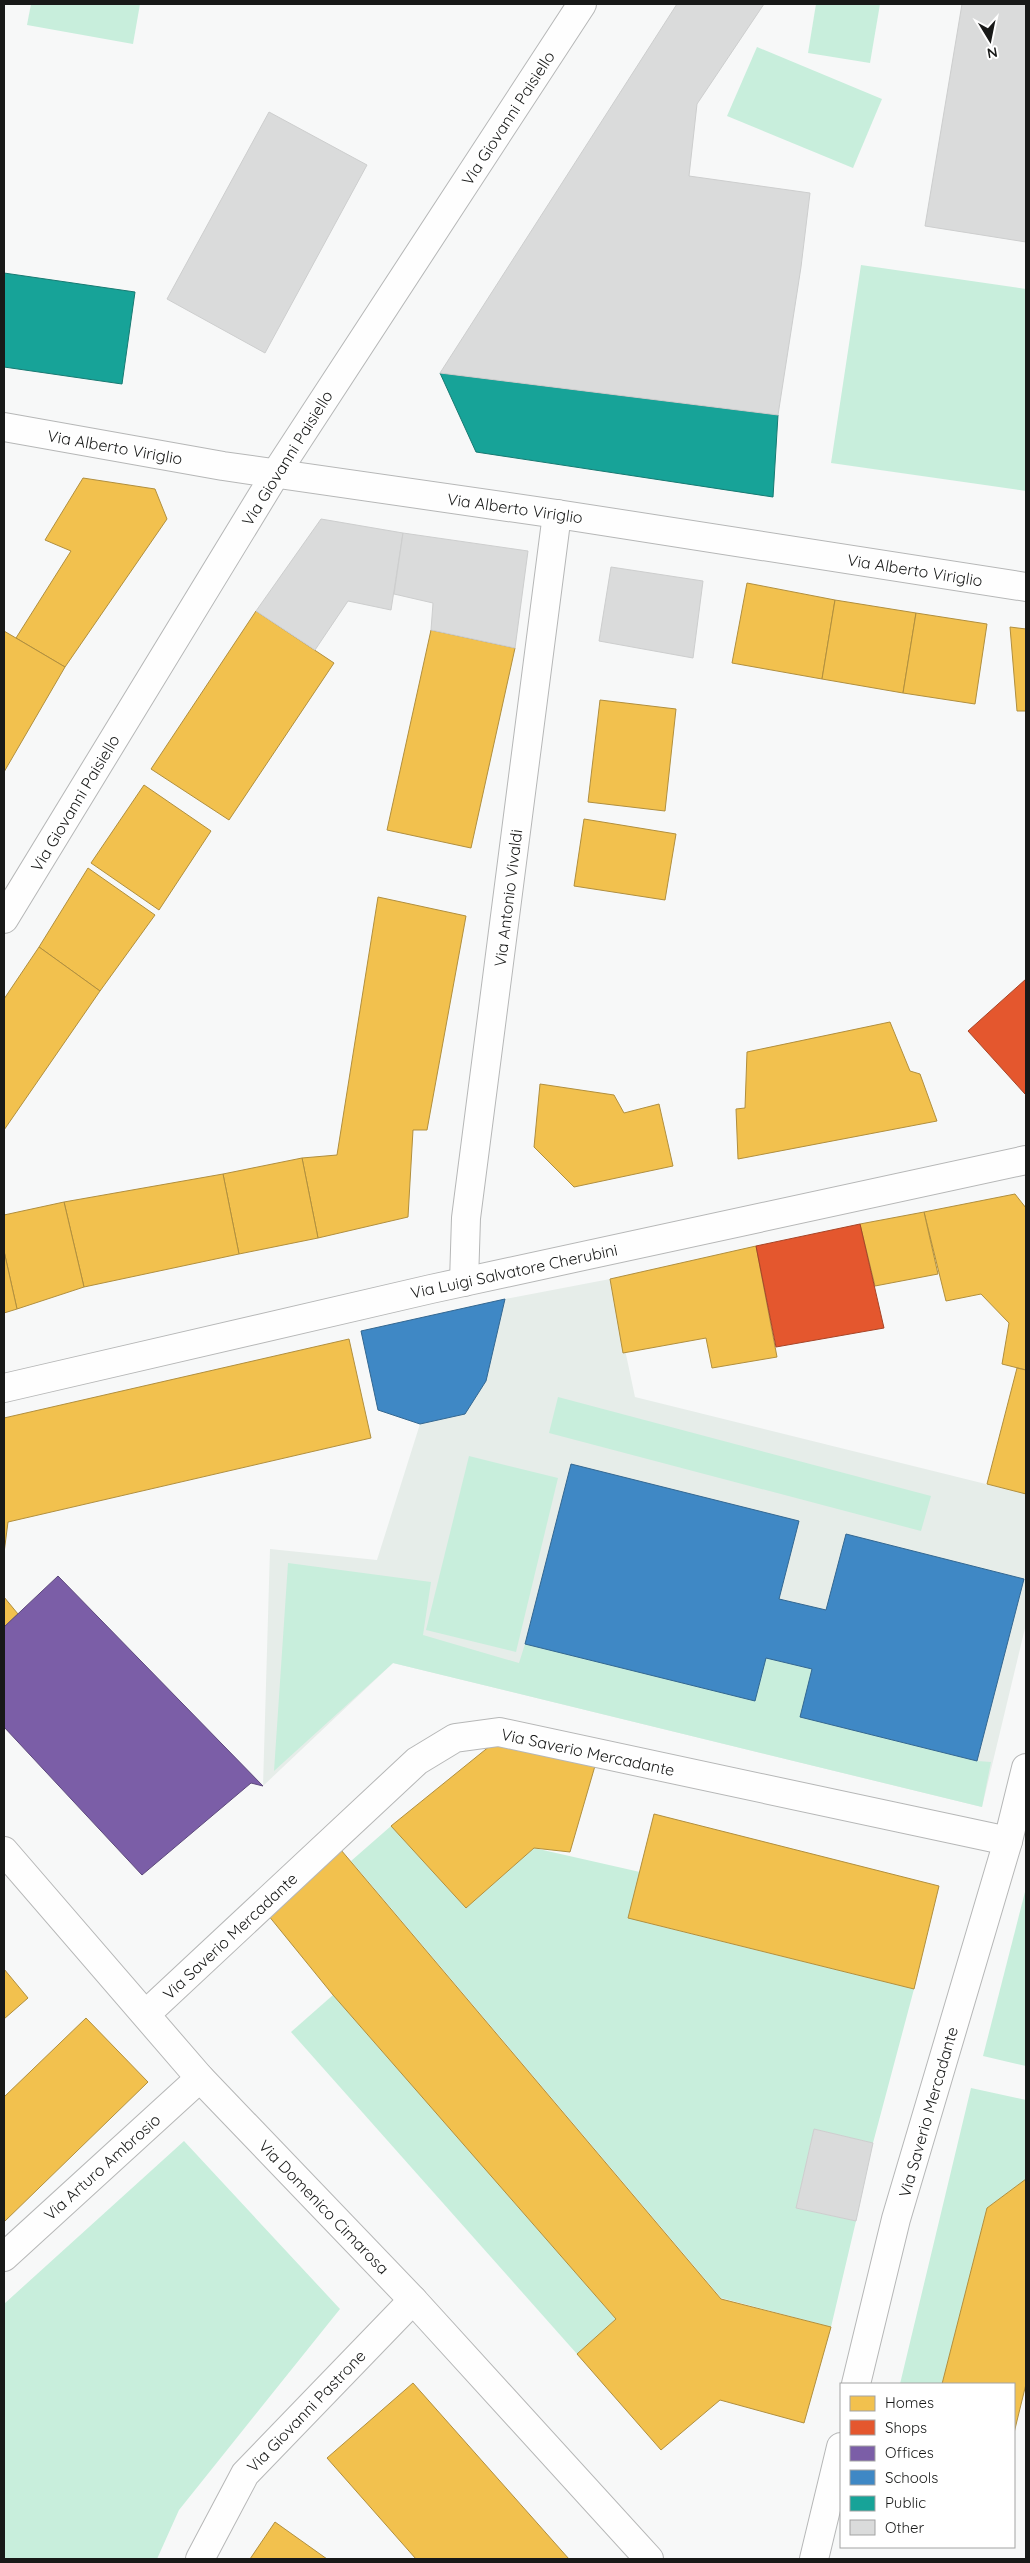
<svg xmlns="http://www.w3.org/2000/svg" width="1030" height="2563" viewBox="0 0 1030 2563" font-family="Quicksand,sans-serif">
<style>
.built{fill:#e6ede9}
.green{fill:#c8eedc}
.homes{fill:#f2c14e;stroke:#b18f3e}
.shops{fill:#e4572e;stroke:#a74427}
.offices{fill:#7b5ea7;stroke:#5d497c}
.schools{fill:#3f88c5;stroke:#336791}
.public{fill:#17a398;stroke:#177a72}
.building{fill:#dadbdb;stroke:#cdcece}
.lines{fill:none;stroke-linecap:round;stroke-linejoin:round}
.street-casing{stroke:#b6b7b7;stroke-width:30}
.secondary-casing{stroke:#b6b7b7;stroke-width:30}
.street{stroke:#fefefe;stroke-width:28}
.secondary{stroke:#fefefe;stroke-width:28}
.labels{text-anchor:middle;stroke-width:5;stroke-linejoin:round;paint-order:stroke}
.street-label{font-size:16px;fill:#181918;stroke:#fff}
</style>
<rect width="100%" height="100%" fill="#f7f8f8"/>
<!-- built -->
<path class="built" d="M610,1279L635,1397L1026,1494V1624L982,1807L393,1663L263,1786L270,1549L377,1560L420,1424L465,1413L486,1381L505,1299Z"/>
<!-- green -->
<g class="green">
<path d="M31,4H140L133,44L27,25Z"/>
<path d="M816,4H880L870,63L808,53Z"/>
<path d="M757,47L882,99L853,168L727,116Z"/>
<path d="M861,265L1026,289V491L831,463Z"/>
<path d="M558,1397L931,1496L921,1531L549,1433Z"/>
<path d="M469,1456L558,1478L516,1652L426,1630Z"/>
<path d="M288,1563L431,1582L423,1635L519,1663L525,1644L766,1658L812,1669L800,1717L977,1761L991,1762L982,1807L393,1663L274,1771Z"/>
<path d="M391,1826L466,1908L534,1848L640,1872L647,1923L914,1989L873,2143L814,2129L796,2208L856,2221L831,2327L721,2298L351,1861Z"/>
<path d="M1026,1888V2066L983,2056Z"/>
<path d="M333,1995L616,2319L577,2354L291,2032Z"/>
<path d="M971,2088L1026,2100V2179L987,2208L942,2384H900Z"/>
<path d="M184,2141L340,2309L179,2510L157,2559H4V2304Z"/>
</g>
<!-- homes -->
<g class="homes">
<path d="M83,478L155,489L167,519L65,667L16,638L71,551L45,540Z"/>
<path d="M747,583L835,600L822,679L732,663Z"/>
<path d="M835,600L916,613L903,693L822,679Z"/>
<path d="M256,611L334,663L229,820L151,769Z"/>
<path d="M916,613L987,624L975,704L903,693Z"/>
<path d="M1010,627L1026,629V711H1017Z"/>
<path d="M431,630L515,648L471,848L387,830Z"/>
<path d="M4,631L65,667L4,772Z"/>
<path d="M600,700L676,709L665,811L588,802Z"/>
<path d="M144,785L211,831L159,910L91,863Z"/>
<path d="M584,819L676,834L665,900L574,886Z"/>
<path d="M88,868L155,915L100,991L39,947Z"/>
<path d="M378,897L466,916L427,1130H413L408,1217L318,1238L302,1158L337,1155Z"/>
<path d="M39,947L100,991L4,1130V999Z"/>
<path d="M890,1022L910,1071L920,1074L937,1121L738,1159L736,1109L745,1108L747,1052Z"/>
<path d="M540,1084L614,1095L624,1113L659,1104L673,1166L574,1187L534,1147Z"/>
<path d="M302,1158L318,1238L239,1254L223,1174Z"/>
<path d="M223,1174L239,1254L84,1287L64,1202Z"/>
<path d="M1015,1194L1026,1208V1370L1002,1364L1009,1323L981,1294L946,1301L924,1212Z"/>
<path d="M64,1202L84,1287L17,1309L4,1251V1215Z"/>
<path d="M924,1212L938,1274L875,1286L860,1224Z"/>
<path d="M756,1246L777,1357L712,1368L706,1338L623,1353L610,1279Z"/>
<path d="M4,1251L17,1309L4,1313Z"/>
<path d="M349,1339L371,1438L8,1522L4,1553V1418Z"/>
<path d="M1017,1368L1026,1370V1494L987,1484Z"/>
<path d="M4,1597L18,1614L4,1627Z"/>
<path d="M501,1737L597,1759L570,1852L534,1848L466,1908L391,1826Z"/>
<path d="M654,1814L939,1886L914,1989L628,1918Z"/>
<path d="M341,1850L721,2299L831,2327L804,2423L720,2400L661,2450L577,2354L616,2319L333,1995L268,1915Z"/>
<path d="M4,1969L28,1998L4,2019Z"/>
<path d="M86,2018L148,2082L4,2222V2097Z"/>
<path d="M1026,2179V2384L1014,2433V2384H942L987,2208Z"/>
<path d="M413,2383L569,2559H416L327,2458Z"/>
<path d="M275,2522L327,2559H250Z"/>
</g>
<!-- shops -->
<g class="shops">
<path d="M1026,979V1093L1025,1094L968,1031Z"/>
<path d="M860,1224L884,1328L776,1347L756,1246Z"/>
</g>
<!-- offices -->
<path class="offices" d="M58,1576L263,1786L251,1783L142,1875L4,1727V1627Z"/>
<!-- schools -->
<g class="schools">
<path d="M505,1299L486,1381L465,1414L420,1424L378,1410L361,1331Z"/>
<path d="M571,1464L799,1521L779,1599L826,1610L846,1534L1024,1579L977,1761L800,1717L812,1669L766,1658L755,1701L525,1644Z"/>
</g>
<!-- public -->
<g class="public">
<path d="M4,273L135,292L122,384L4,367Z"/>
<path d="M440,373L778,415L773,497L476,452Z"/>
</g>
<!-- building -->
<g class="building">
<path d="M677,4H764L697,104L689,176L810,193L801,267L778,415L440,373Z"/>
<path d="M962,4H1026V242L925,226Z"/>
<path d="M269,112L367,165L265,353L167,299Z"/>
<path d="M321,519L403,533L391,610L348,601L315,650L256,611Z"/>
<path d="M403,533L528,551L515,648L431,630L433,603L394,594Z"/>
<path d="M611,567L703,581L693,658L599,641Z"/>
<path d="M814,2129L873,2143L856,2221L796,2208Z"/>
</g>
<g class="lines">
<!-- street casing -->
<g class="street-casing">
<g id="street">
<path d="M4,427L223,466L557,514L1026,587"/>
<path d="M4,919L276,473L582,4"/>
<path d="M464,1282L466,1218L557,514"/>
<path d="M146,2014L417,1761L455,1738L499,1732L1008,1841"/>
<path d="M4,2257L200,2078"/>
<path d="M856,2384L896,2219L1008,1841L1026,1768"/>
<path d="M200,2559L245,2474L413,2300"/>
<path d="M814,2559L841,2447"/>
</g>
</g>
<!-- secondary casing -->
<g class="secondary-casing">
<g id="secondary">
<path d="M4,1388L431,1289L1026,1160"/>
<path d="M4,1851L200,2078L413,2300L649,2559"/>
</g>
</g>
<!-- street -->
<use href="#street" class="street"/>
<!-- secondary -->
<use href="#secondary" class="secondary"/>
</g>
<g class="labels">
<!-- street labels -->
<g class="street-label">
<text transform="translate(508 118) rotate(-57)" y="6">Via Giovanni Paisiello</text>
<text transform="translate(115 447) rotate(10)" y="6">Via Alberto Viriglio</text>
<text transform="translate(287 458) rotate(-58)" y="6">Via Giovanni Paisiello</text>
<text transform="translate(515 508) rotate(8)" y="6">Via Alberto Viriglio</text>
<text transform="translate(915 570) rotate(9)" y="6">Via Alberto Viriglio</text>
<text transform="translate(75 803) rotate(-59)" y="6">Via Giovanni Paisiello</text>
<text transform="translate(508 898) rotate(-83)" y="6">Via Antonio Vivaldi</text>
<text transform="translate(514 1271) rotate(-12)" y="6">Via Luigi Salvatore Cherubini</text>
<text transform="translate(588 1752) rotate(12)" y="6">Via Saverio Mercadante</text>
<text transform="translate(230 1936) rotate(-43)" y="6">Via Saverio Mercadante</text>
<text transform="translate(928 2112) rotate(-74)" y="6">Via Saverio Mercadante</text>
<text transform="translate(102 2167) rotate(-42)" y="6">Via Arturo Ambrosio</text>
<text transform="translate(324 2207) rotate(46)" y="6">Via Domenico Cimarosa</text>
<text transform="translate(306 2411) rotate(-46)" y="6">Via Giovanni Pastrone</text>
</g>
</g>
<!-- border -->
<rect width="1030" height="2563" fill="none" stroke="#181918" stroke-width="10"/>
<!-- legend -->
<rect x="840" y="2383" width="175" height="165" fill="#ffffff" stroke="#a3a3a3"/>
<rect x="850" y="2396" width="25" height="15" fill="#f2c14e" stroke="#a3a3a3"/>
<text x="885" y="2408" font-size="15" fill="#181918">Homes</text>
<rect x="850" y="2420" width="25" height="15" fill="#e4572e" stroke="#a3a3a3"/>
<text x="885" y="2433" font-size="15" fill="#181918">Shops</text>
<rect x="850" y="2446" width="25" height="15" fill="#7b5ea7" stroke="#a3a3a3"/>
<text x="885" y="2458" font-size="15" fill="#181918">Offices</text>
<rect x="850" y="2470" width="25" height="15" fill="#3f88c5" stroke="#a3a3a3"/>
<text x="885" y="2483" font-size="15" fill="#181918">Schools</text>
<rect x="850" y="2496" width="25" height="15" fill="#17a398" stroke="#a3a3a3"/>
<text x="885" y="2508" font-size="15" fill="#181918">Public</text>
<rect x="850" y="2520" width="25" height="15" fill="#dadbdb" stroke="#a3a3a3"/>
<text x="885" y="2533" font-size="15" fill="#181918">Other</text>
<!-- north arrow -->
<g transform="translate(990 40) rotate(170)" stroke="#ffffff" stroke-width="4" paint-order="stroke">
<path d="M0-4L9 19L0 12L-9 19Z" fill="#181918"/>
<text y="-8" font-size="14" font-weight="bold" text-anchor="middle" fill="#181918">N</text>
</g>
</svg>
